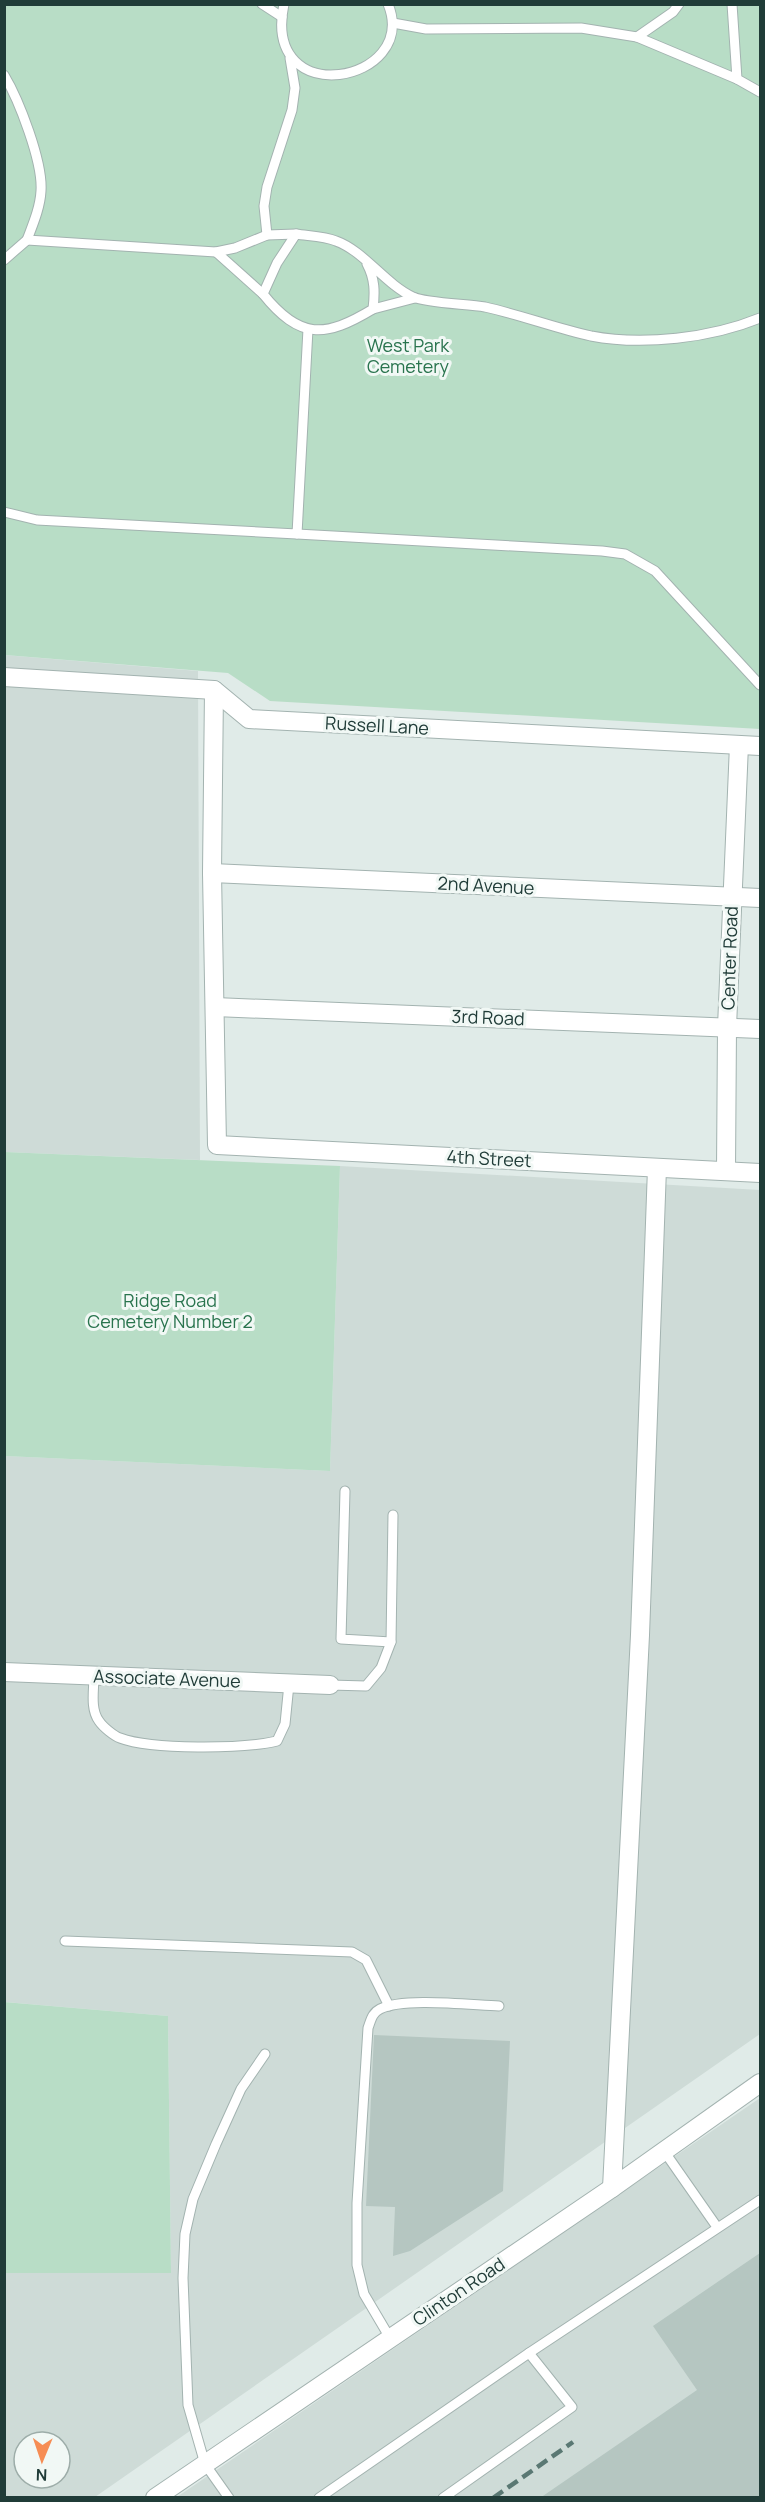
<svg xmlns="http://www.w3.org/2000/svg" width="765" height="2502" viewBox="0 0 765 2502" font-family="Manrope,sans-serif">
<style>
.built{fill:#cedbd7;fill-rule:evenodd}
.green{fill:#b8ddc6}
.building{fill:#b5c6c1}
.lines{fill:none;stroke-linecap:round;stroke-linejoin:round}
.service-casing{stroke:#a3b3b0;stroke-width:11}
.minor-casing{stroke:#a3b3b0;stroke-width:20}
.tertiary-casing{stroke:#a3b3b0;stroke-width:20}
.service{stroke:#fff;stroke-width:9}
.minor{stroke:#fff;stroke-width:18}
.tertiary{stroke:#fff;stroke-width:18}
.rail{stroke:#5a7873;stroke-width:4.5;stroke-dasharray:12 6;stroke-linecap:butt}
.labels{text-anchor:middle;stroke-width:6;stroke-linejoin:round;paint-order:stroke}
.park-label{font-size:18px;fill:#29744e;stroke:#f1f8f5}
.street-label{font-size:18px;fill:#203c38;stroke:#f1f8f5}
</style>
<rect width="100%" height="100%" fill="#e0ebe8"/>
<!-- built -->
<g class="built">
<path d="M4,655L198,671L200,1160L5,1152Z"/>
<path d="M340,1166L760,1190V2034L95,2497L5,2498V2273H171L168,2016L5,2002V1456L330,1471ZM24,2442H60V2478H24Z"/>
<path d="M760,2098V2497H177Z"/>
</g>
<!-- green -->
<g class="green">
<path d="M4,5H760V729L270,701L228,673L5,655Z"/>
<path d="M5,1152L340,1166L330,1471L5,1456Z"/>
<path d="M4,2002L168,2016L171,2273H5Z"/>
</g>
<!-- building -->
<g class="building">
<path d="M374,2035L510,2041L503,2191L410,2251L393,2256L395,2207L366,2206Z"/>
<path d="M760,2253V2498H540L697,2390L653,2326Z"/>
</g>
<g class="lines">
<!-- service casing -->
<g class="service-casing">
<g id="service">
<path d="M262,4L282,17"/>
<path d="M284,4C261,113 420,83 388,4"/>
<path d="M679,4L673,12L637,37L737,79"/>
<path d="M732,4L737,79L760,92"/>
<path d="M393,23L426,29L581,28L637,37"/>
<path d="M4,75C19,100 43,162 41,191C40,208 33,224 27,240L216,252"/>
<path d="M267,235L264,206L267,187L292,110L295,88L290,58"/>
<path d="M4,260L27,240"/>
<path d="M367,264C375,279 375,292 373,309C325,338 300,340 263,294L277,263L296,234C308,236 324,236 336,241C364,251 385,284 413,297C426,303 467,304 485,307C521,315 555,328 591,336C643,346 711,338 760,318"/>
<path d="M263,294L216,252L235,248L267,235L296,234"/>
<path d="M373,309L415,298"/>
<path d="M4,512L37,520L297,534L308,329"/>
<path d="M297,534L602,551L625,554L655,571L760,685"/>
<path d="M345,1491L341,1639L391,1642"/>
<path d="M94,1675C94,1690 90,1709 99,1721C103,1727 114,1736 120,1738C152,1750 243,1749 277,1741L285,1724L289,1684"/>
<path d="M330,1685L366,1686L381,1668L391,1642L393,1515"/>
<path d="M65,1941L352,1952L366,1960L389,2006"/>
<path d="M664,2151L717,2227"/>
<path d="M390,2338L364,2294L357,2265V2203L368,2028C371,2020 372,2013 380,2009C403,1997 471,2005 499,2006"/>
<path d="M229,2498L205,2464L188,2405L183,2278L185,2234L193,2199L216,2144L241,2089L265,2054"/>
<path d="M319,2498L529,2353L760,2200"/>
<path d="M443,2498L572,2407L529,2353"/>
</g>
</g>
<!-- minor casing -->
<g class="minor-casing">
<g id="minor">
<path d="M4,677L214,690L249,719L760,746"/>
<path d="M214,690L212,873L217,1145L760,1173"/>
<path d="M212,873L760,898"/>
<path d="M215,1007L760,1029"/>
<path d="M726,1171L727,1027L739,745"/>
<path d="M4,1672L330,1685"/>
<path d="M612,2188L640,1635L657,1168"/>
</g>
</g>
<!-- tertiary casing -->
<g class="tertiary-casing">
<path id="tertiary" d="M155,2498L612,2188L760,2083"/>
</g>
<!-- service -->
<use href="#service" class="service"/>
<!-- minor -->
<use href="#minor" class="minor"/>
<!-- tertiary -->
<use href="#tertiary" class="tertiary"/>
<!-- rail -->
<path class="rail" d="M493,2498L573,2442"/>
</g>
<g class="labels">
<!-- park labels -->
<g class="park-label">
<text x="408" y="352">West Park<tspan x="408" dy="21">Cemetery</tspan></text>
<text x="170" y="1307">Ridge Road<tspan x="170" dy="21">Cemetery Number 2</tspan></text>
</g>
<!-- street labels -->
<g class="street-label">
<text transform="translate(377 726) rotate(3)" y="6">Russell Lane</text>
<text transform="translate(486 886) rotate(3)" y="6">2nd Avenue</text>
<text transform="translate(730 958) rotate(-88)" y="6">Center Road</text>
<text transform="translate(488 1018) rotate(2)" y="6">3rd Road</text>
<text transform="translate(489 1159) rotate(3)" y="6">4th Street</text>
<text transform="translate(167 1679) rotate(2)" y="6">Associate Avenue</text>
<text transform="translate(459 2292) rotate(-34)" y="6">Clinton Road</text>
</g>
</g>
<!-- border -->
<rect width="765" height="2502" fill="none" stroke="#203c38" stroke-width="12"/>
<!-- north arrow -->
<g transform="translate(42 2460) rotate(182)"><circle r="28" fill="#f1f8f5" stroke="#9dada9" stroke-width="1.5"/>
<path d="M0-4.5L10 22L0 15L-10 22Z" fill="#f68d54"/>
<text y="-9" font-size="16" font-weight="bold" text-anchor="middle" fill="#203c38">N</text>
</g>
</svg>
